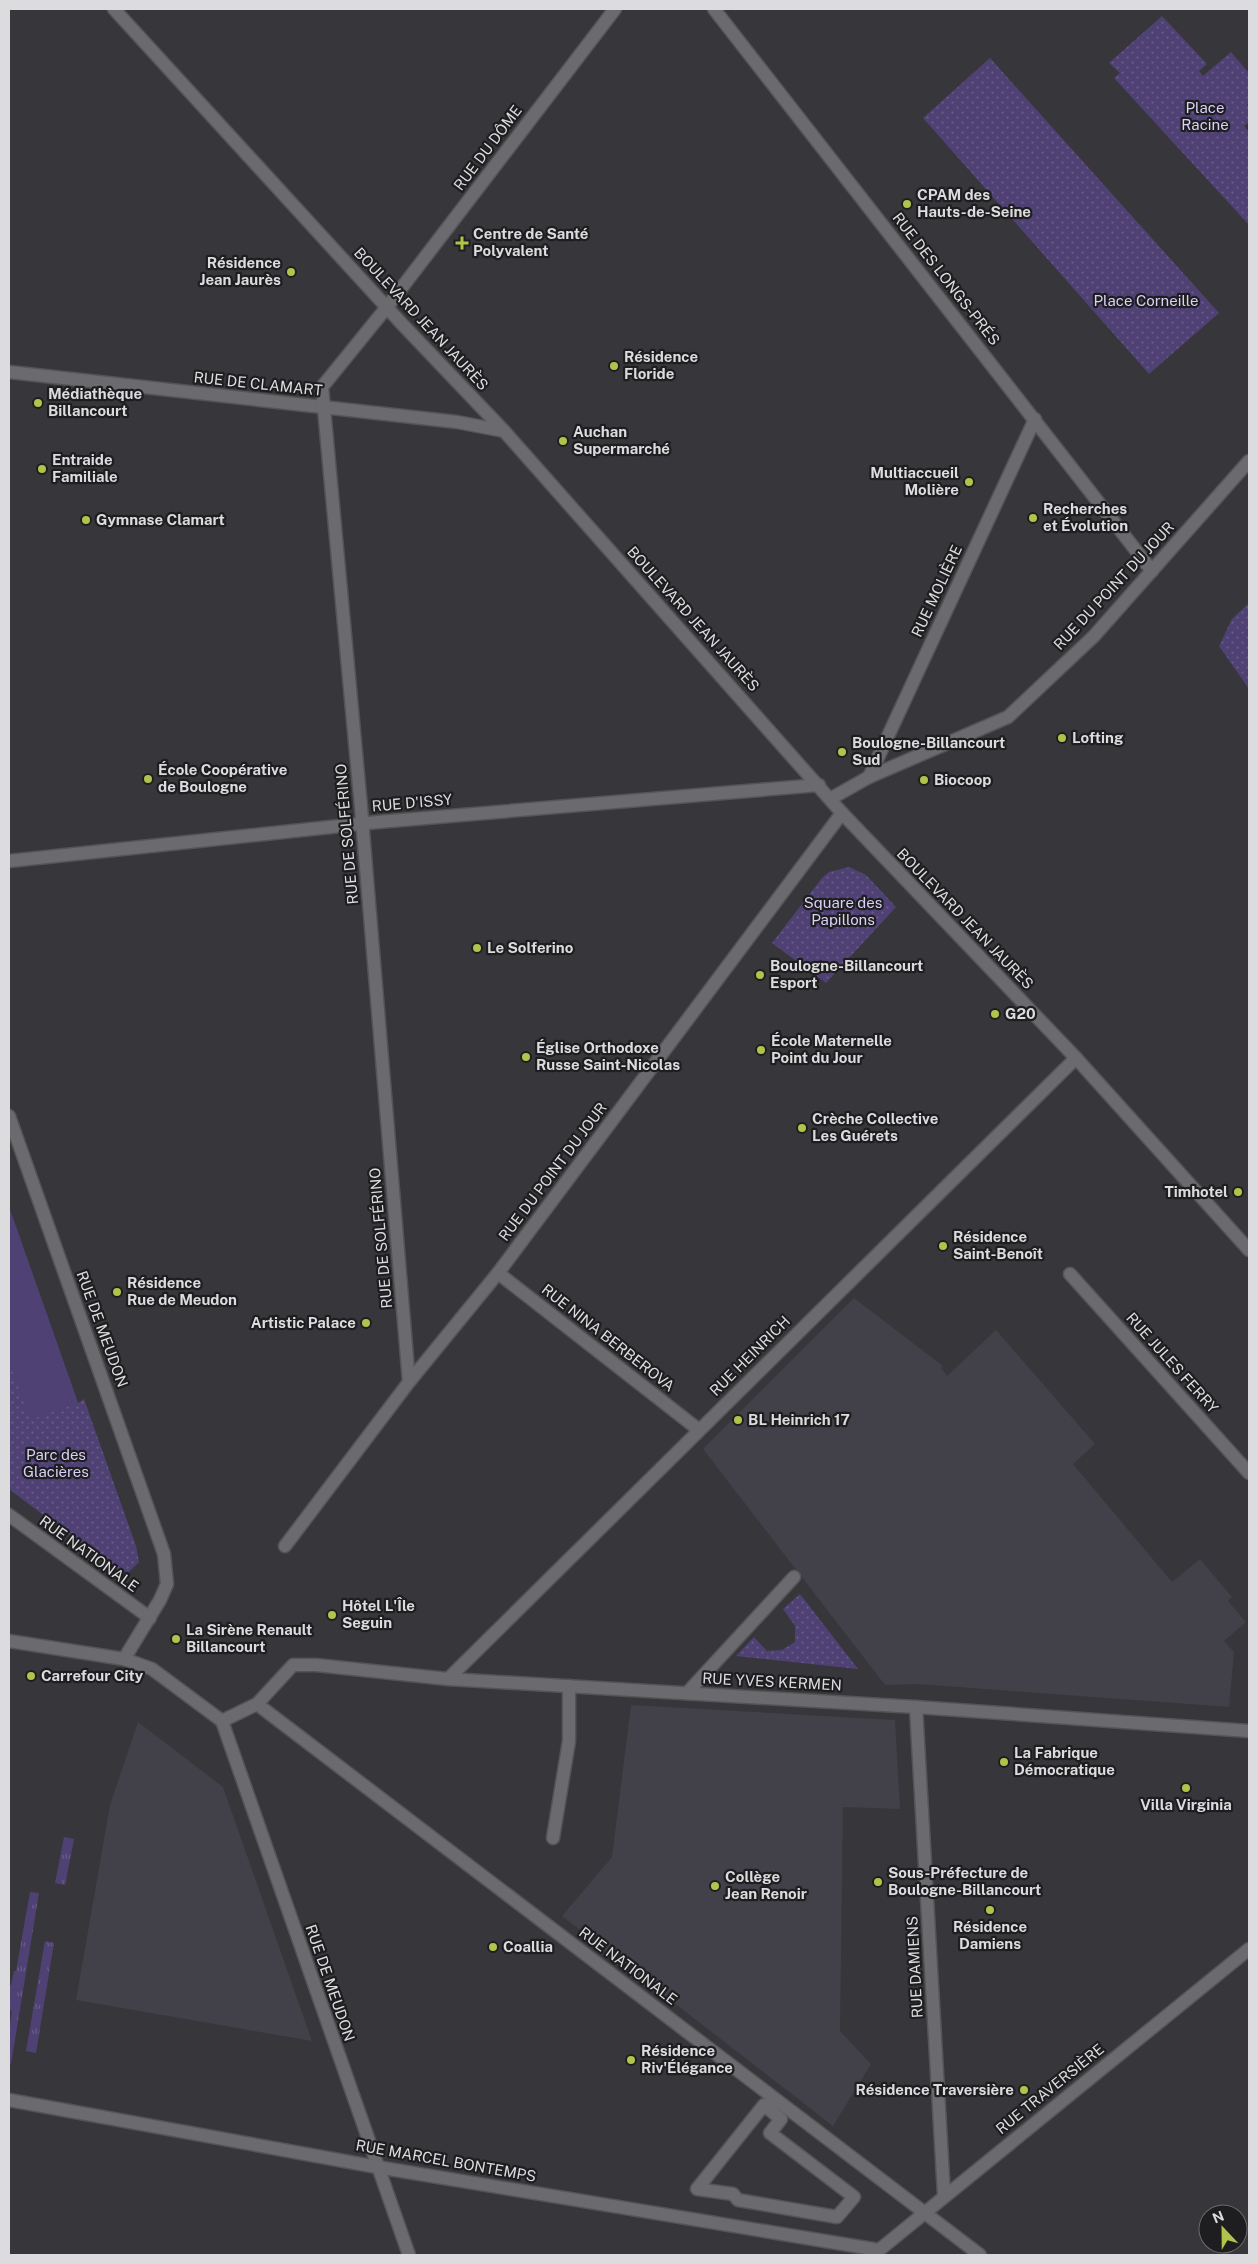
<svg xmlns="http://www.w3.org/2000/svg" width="1258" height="2264" viewBox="0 0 1258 2264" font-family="'Public Sans',sans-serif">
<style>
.built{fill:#424049}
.grass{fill:url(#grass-tufts)}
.park{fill:url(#park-dots)}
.pitch{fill:#504175}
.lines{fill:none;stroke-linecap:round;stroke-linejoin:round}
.pedestrian-casing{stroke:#545356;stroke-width:15}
.minor-casing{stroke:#545356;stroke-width:15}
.tertiary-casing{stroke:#545356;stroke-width:15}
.pedestrian{stroke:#6b6a6e;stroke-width:12}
.minor{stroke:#6b6a6e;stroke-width:12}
.tertiary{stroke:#6b6a6e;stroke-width:12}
.poi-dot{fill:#b3c24b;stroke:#1e1e20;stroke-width:2}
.labels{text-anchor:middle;stroke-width:4.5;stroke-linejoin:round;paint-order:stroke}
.park-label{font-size:15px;fill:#dad0f9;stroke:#1e1e20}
.street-label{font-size:15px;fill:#dcdcde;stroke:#1e1e20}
.poi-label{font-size:15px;font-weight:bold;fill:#dcdcde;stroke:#1e1e20;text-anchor:start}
</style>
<defs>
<pattern id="grass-tufts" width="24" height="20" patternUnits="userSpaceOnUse" patternTransform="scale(1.25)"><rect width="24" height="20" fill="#504175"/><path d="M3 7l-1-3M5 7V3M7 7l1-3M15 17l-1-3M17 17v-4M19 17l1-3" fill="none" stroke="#695c88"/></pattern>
<pattern id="park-dots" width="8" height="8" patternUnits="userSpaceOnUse" patternTransform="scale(1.25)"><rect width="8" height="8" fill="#504175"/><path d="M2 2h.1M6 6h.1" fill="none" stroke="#695c88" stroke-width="1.8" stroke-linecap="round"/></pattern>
</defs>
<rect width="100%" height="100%" fill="#37363a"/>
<!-- built -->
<g class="built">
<path d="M854,1298L943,1366L941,1368L947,1376L996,1330L1095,1444L1073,1464L1172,1582L1200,1559L1232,1597L1228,1601L1246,1622L1224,1641L1234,1652L1229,1707L917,1684L885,1685L703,1449Z"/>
<path d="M631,1705L895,1720L900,1809L843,1807L840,2031L871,2064L833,2126L562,1916L612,1857Z"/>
<path d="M138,1722L223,1787L312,2041L76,2000L110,1805Z"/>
</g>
<!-- grass -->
<g class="grass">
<path d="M64,1837L74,1839L65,1885L55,1883Z"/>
<path d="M30,1892L39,1893L11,2064H9V2030L12,2011L9,2010V1985H11L14,1971H16Z"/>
<path d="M45,1941L54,1943L36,2053L26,2051Z"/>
</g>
<!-- park -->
<g class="park">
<path d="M1162,16L1207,64L1199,71L1203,76L1231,52L1249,73V103L1247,105L1249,108V122L1244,126L1249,132V225L1114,78L1120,73L1109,63Z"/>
<path d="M990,58L1219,313L1149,374L923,118Z"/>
<path d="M1249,603V689L1219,646L1232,619Z"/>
<path d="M849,867L866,875L896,907L826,983L772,943L822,878L829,872Z"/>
<path d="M9,1207L78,1403L84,1399L136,1546L139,1562L129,1572L116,1570L9,1489Z"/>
<path d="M800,1594L858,1669L736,1656L754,1637L767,1651L782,1650L795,1642V1626L783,1609Z"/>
</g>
<!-- pitch -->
<path class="pitch" d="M9,1207L78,1403L30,1420L9,1361Z"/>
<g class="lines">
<!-- pedestrian casing -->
<g class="pedestrian-casing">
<g id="pedestrian">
<path d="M687,1693L794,1577"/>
<path d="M764,2105L781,2119L770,2133L854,2197L837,2217L738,2200L733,2194L697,2189Z"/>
</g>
</g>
<!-- minor casing -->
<g class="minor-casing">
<g id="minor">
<path d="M714,9L1152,571"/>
<path d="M9,372L457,422L504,431"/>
<path d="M869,777L1035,419"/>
<path d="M830,799L869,777L1008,717L1094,636L1249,461"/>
<path d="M9,861L378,822L819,785"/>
<path d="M9,1116L164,1554L167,1584L160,1600L124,1659"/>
<path d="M498,1273L699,1430"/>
<path d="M1070,1274L1249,1473"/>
<path d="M409,1382L361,807L322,387L387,307L615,9"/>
<path d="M9,1515L150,1618"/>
<path d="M285,1546L409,1382L498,1273L842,813"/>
<path d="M9,1641L124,1659L152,1669L222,1721"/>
<path d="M448,1679L1076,1058"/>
<path d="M257,1704L980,2255"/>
<path d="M916,1707L944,2195"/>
<path d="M222,1721L257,1704L293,1665H316L448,1679L916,1707L1249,1731"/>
<path d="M222,1721L409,2255"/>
<path d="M553,1838L569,1741V1686"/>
<path d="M9,2100L377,2167L879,2250"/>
<path d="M873,2255L1249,1949"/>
</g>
</g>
<!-- tertiary casing -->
<g class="tertiary-casing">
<path id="tertiary" d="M114,9L402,324L504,431L842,813L1076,1058L1249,1250"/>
</g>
<!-- pedestrian -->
<use href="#pedestrian" class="pedestrian"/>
<!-- minor -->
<use href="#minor" class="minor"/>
<!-- tertiary -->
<use href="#tertiary" class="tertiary"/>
</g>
<!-- markers -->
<g class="poi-dot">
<circle cx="907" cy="204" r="5"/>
<path d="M459.5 235.5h5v5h5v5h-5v5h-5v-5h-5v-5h5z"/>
<circle cx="291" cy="272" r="5"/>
<circle cx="614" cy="366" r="5"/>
<circle cx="38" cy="403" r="5"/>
<circle cx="563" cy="441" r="5"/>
<circle cx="42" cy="469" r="5"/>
<circle cx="969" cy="482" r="5"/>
<circle cx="1033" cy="518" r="5"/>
<circle cx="86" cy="520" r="5"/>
<circle cx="1062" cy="738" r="5"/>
<circle cx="842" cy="752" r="5"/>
<circle cx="148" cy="779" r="5"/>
<circle cx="924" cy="780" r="5"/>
<circle cx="477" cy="948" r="5"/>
<circle cx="760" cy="975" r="5"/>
<circle cx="995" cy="1014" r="5"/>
<circle cx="761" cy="1050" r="5"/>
<circle cx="526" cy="1057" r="5"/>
<circle cx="802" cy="1128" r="5"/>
<circle cx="1238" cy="1192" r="5"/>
<circle cx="943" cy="1246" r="5"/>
<circle cx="117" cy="1292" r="5"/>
<circle cx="366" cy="1323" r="5"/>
<circle cx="738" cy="1420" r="5"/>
<circle cx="332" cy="1615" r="5"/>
<circle cx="176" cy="1639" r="5"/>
<circle cx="31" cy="1676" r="5"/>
<circle cx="1004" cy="1762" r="5"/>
<circle cx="1186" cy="1788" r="5"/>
<circle cx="878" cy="1882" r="5"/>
<circle cx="715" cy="1886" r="5"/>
<circle cx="990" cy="1910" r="5"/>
<circle cx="493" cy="1947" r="5"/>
<circle cx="631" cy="2060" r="5"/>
<circle cx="1024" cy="2090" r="5"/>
</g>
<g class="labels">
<!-- park labels -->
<g class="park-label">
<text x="1205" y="113">Place<tspan x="1205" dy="17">Racine</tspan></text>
<text x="1146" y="306">Place Corneille</text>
<text x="843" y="908">Square des<tspan x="843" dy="17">Papillons</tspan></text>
<text x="56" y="1460">Parc des<tspan x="56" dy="17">Glacières</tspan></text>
</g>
<!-- street labels -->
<g class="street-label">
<text transform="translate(488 148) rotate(-53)" y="5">RUE DU DÔME</text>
<text transform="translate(946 279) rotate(52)" y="5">RUE DES LONGS-PRÉS</text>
<text transform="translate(421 319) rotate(47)" y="5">BOULEVARD JEAN JAURÈS</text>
<text transform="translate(258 384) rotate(6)" y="5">RUE DE CLAMART</text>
<text transform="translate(1114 586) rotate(-47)" y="5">RUE DU POINT DU JOUR</text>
<text transform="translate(937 591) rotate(-65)" y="5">RUE MOLIÈRE</text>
<text transform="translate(693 619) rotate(48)" y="5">BOULEVARD JEAN JAURÈS</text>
<text transform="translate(412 803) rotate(-5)" y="5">RUE D'ISSY</text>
<text transform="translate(347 834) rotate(-95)" y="5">RUE DE SOLFÉRINO</text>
<text transform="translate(965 919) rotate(46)" y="5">BOULEVARD JEAN JAURÈS</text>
<text transform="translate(553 1172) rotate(-53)" y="5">RUE DU POINT DU JOUR</text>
<text transform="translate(381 1238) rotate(-95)" y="5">RUE DE SOLFÉRINO</text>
<text transform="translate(102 1329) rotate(70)" y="5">RUE DE MEUDON</text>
<text transform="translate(608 1338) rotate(38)" y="5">RUE NINA BERBEROVA</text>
<text transform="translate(750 1356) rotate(-45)" y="5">RUE HEINRICH</text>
<text transform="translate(1172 1363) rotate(48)" y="5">RUE JULES FERRY</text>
<text transform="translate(89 1554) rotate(36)" y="5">RUE NATIONALE</text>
<text transform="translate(772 1682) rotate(3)" y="5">RUE YVES KERMEN</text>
<text transform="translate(628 1966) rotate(37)" y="5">RUE NATIONALE</text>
<text transform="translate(915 1967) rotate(-93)" y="5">RUE DAMIENS</text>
<text transform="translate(330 1983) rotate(71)" y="5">RUE DE MEUDON</text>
<text transform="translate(1050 2089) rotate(-39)" y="5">RUE TRAVERSIÈRE</text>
<text transform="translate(446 2161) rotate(10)" y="5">RUE MARCEL BONTEMPS</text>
</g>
<!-- poi labels -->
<g class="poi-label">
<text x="917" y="200">CPAM des<tspan x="917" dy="17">Hauts-de-Seine</tspan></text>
<text x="473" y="239">Centre de Santé<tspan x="473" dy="17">Polyvalent</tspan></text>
<text x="281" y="268" text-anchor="end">Résidence<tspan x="281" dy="17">Jean Jaurès</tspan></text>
<text x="624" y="362">Résidence<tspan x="624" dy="17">Floride</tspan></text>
<text x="48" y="399">Médiathèque<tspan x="48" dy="17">Billancourt</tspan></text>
<text x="573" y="437">Auchan<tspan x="573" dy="17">Supermarché</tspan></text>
<text x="52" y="465">Entraide<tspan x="52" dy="17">Familiale</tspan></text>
<text x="959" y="478" text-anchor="end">Multiaccueil<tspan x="959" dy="17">Molière</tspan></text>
<text x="1043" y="514">Recherches<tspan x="1043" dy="17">et Évolution</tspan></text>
<text x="96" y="525">Gymnase Clamart</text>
<text x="1072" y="743">Lofting</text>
<text x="852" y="748">Boulogne-Billancourt<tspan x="852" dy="17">Sud</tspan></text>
<text x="158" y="775">École Coopérative<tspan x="158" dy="17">de Boulogne</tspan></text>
<text x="934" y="785">Biocoop</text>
<text x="487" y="953">Le Solferino</text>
<text x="770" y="971">Boulogne-Billancourt<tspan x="770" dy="17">Esport</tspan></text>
<text x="1005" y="1019">G20</text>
<text x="771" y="1046">École Maternelle<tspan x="771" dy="17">Point du Jour</tspan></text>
<text x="536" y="1053">Église Orthodoxe<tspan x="536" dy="17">Russe Saint-Nicolas</tspan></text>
<text x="812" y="1124">Crèche Collective<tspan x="812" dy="17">Les Guérets</tspan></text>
<text x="1228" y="1197" text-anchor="end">Timhotel</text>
<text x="953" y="1242">Résidence<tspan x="953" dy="17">Saint-Benoît</tspan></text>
<text x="127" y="1288">Résidence<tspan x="127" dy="17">Rue de Meudon</tspan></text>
<text x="356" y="1328" text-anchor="end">Artistic Palace</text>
<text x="748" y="1425">BL Heinrich 17</text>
<text x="342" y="1611">Hôtel L'Île<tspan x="342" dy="17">Seguin</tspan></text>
<text x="186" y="1635">La Sirène Renault<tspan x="186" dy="17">Billancourt</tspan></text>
<text x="41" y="1681">Carrefour City</text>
<text x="1014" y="1758">La Fabrique<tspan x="1014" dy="17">Démocratique</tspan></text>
<text x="1186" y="1810" text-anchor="middle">Villa Virginia</text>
<text x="888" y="1878">Sous-Préfecture de<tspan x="888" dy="17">Boulogne-Billancourt</tspan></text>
<text x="725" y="1882">Collège<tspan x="725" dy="17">Jean Renoir</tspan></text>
<text x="990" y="1932" text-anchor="middle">Résidence<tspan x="990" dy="17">Damiens</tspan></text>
<text x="503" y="1952">Coallia</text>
<text x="641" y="2056">Résidence<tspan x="641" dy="17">Riv'Élégance</tspan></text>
<text x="1014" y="2095" text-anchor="end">Résidence Traversière</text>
</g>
</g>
<!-- border -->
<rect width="1258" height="2264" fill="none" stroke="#dcdcde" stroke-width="20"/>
<!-- north arrow -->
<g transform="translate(1223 2229) rotate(338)"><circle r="24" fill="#1e1e20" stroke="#6a6a6c"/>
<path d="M0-4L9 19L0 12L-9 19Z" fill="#b3c24b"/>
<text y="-8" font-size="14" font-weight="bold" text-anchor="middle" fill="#dcdcde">N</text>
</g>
</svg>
